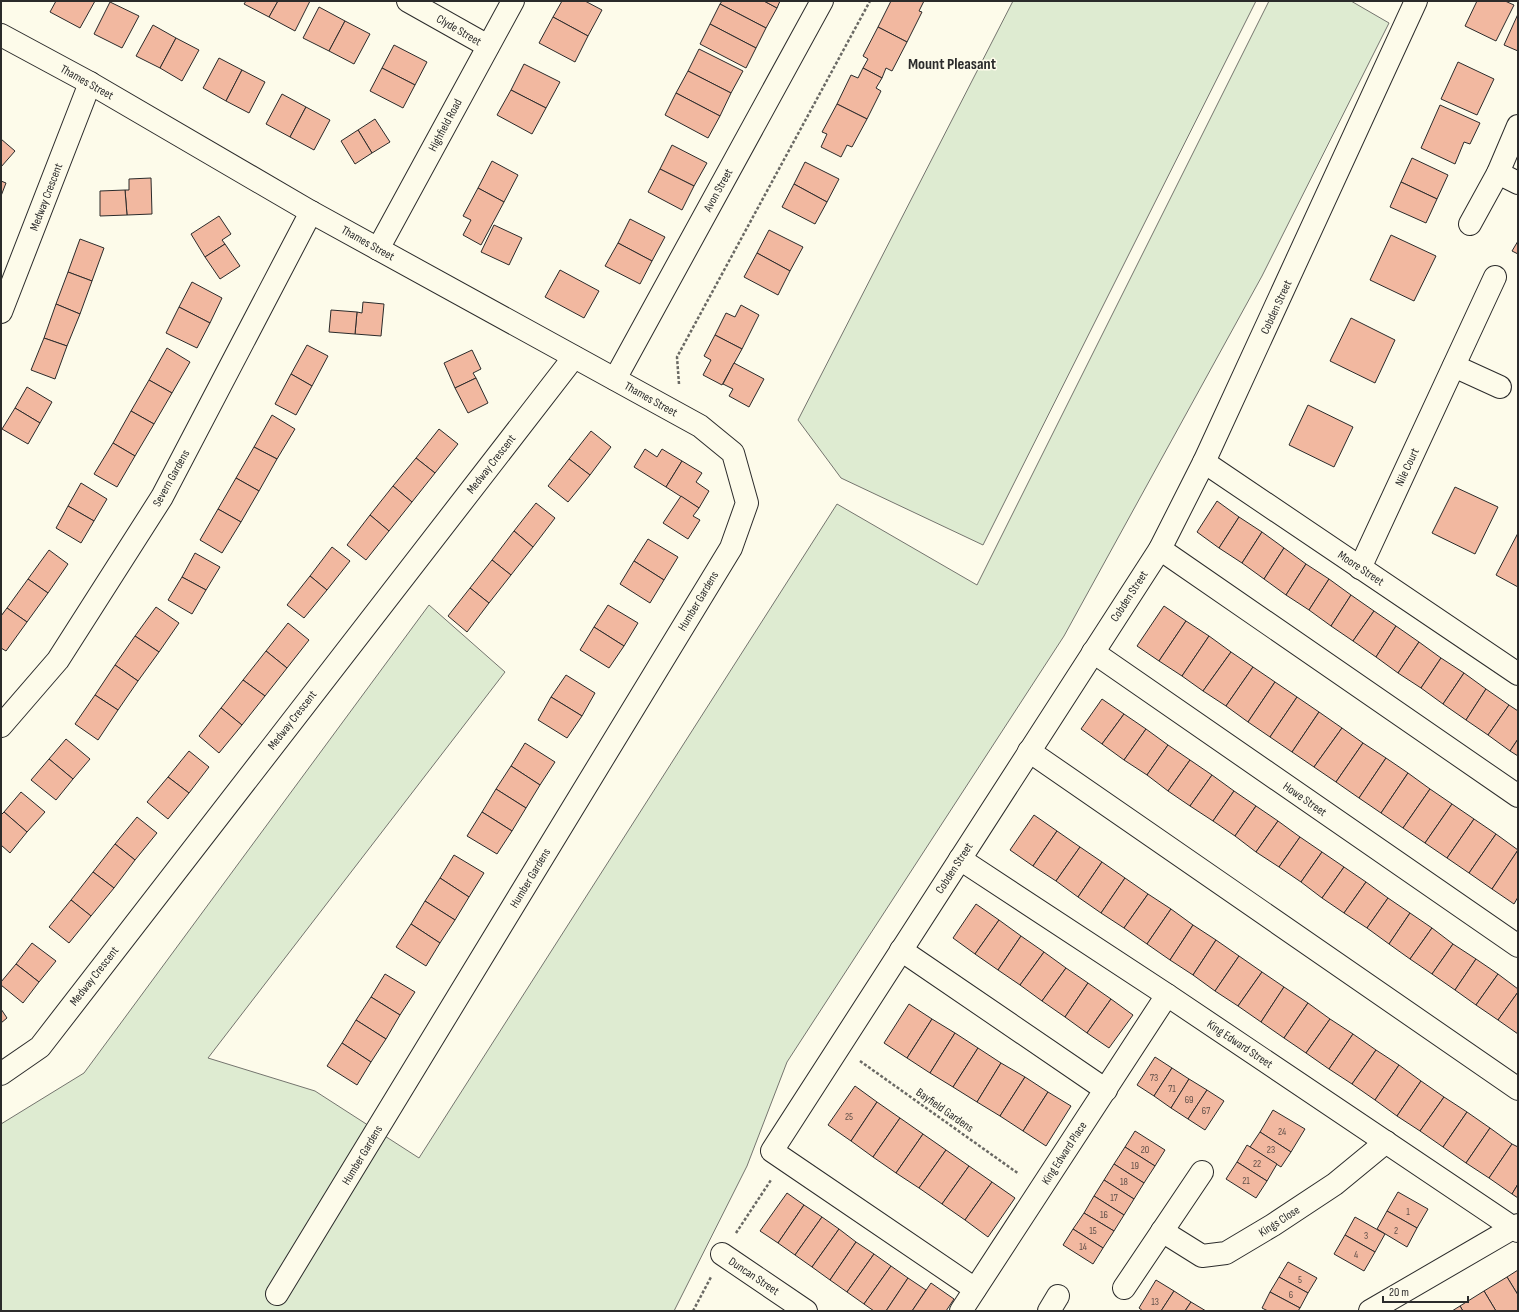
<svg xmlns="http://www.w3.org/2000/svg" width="1519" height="1312" viewBox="0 0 1519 1312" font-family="'Sofia Sans Condensed',sans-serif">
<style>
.green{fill:#deebd1;stroke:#74746e}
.building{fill:#f2b8a0;stroke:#2b2b2b}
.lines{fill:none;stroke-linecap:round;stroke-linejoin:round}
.minor-casing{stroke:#2b2b2b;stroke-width:24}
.path{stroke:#6a6964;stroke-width:2.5;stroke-dasharray:3 2;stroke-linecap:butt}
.minor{stroke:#fdfbea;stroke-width:22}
.labels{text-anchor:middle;stroke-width:3;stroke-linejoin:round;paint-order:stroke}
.number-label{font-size:10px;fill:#5d4e48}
.street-label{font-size:12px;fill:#2b2b2b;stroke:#fdfbea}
.district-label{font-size:16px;font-weight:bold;fill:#2b2b2b;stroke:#fdfbea}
</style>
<rect width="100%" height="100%" fill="#fdfbea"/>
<!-- green -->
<g class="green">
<path d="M1013,1H1256L983,545L841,478L798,420Z"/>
<path d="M1269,1H1351L1389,23L1262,276L1064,636L787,1062L747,1166L674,1311H1V1124L84,1073L429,605L505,672L208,1058L315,1091L419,1158L837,504L977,585Z"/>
</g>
<!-- building -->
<g class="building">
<path d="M56,1H95L80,28L50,12Z"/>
<path d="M246,1H278L269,17L244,4Z"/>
<path d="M278,1H310L295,31L269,17Z"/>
<path d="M562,1H585L602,10L588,36L553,17Z"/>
<path d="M722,1H764L777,8L766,28L720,4Z"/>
<path d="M764,1H780L777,8Z"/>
<path d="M891,1H924L919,11L922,12L907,42L878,27Z"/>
<path d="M1477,1H1505L1514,5L1496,41L1465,26Z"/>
<path d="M110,2L139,16L122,48L94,34Z"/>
<path d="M720,4L766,28L756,48L710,24Z"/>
<path d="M319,7L345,21L329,51L303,38Z"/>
<path d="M1518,14V51L1504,45Z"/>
<path d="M553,17L588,36L575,62L539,43Z"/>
<path d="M345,21L370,34L354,64L329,51Z"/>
<path d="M710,24L756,48L746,68L700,44Z"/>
<path d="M153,25L176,38L160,68L136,56Z"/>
<path d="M878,27L907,42L892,71L886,68L882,78L863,68L868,59L863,56Z"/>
<path d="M176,38L199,50L182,81L160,68Z"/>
<path d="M394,45L427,62L415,85L382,68Z"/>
<path d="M699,49L743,71L731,93L688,71Z"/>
<path d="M219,58L242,70L226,101L203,88Z"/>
<path d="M1458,62L1494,79L1477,115L1441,99Z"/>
<path d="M524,64L560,82L546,108L511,90Z"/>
<path d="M382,68L415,85L403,108L370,91Z"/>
<path d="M863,68L882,78L876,88L881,91L867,119L837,104L851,75L858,78Z"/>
<path d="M242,70L265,82L249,113L226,101Z"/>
<path d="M688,71L731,93L720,116L676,93Z"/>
<path d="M511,90L546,108L532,134L497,115Z"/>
<path d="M676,93L720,116L708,138L665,115Z"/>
<path d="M282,94L306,107L290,137L266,124Z"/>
<path d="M837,104L867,119L852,147L847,145L841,157L821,147L827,134L822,132Z"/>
<path d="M1440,105L1480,123L1470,144L1464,142L1455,164L1421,148Z"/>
<path d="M306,107L330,120L314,150L290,137Z"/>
<path d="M375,119L390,142L372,153L358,130Z"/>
<path d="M358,130L372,153L355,164L341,141Z"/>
<path d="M1,139L15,151L1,167Z"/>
<path d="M672,145L707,163L694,186L660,169Z"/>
<path d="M1412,158L1448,175L1437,199L1401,182Z"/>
<path d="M492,161L518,175L504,202L478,188Z"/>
<path d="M805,162L839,179L827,202L794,184Z"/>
<path d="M660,169L694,186L682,210L648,192Z"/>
<path d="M151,178L152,214L127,215L125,190H129V179Z"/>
<path d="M1,181L6,183L1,196Z"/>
<path d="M1401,182L1437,199L1426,223L1390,207Z"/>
<path d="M794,184L827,202L815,224L782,207Z"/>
<path d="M478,188L504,202L481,245L463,235L471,220L463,216Z"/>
<path d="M125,190L127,215L100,216V191Z"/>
<path d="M219,216L231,234L222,240L225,244L205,257L191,234Z"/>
<path d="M630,219L665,237L652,261L618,243Z"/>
<path d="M494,225L522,238L509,265L481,252Z"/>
<path d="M769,230L803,247L790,271L757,253Z"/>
<path d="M1391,235L1436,256L1414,301L1370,280Z"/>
<path d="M80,239L104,248L92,281L68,272Z"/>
<path d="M1518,241V254L1512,251Z"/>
<path d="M618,243L652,261L640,284L605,266Z"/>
<path d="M225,244L240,266L220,279L205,257Z"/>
<path d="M757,253L790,271L778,295L744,277Z"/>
<path d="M560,270L599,291L584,318L545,297Z"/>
<path d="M68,272L92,281L80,314L56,304Z"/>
<path d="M192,282L222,298L210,323L179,307Z"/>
<path d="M363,302L384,304L381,336L355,334L357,312L362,313Z"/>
<path d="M56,304L80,314L67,346L44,338Z"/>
<path d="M741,305L759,315L742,349L715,335L726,313L735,317Z"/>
<path d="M179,307L210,323L197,348L166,333Z"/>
<path d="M331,310L357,312L355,334L329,332Z"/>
<path d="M1351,318L1395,340L1375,383L1330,361Z"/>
<path d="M715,335L742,349L722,385L703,375L711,360L704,356Z"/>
<path d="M44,338L67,346L55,379L31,370Z"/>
<path d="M307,345L328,356L312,386L291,374Z"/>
<path d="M167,348L190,362L172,393L149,380Z"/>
<path d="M472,350L481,369L473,373L476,378L455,388L444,363Z"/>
<path d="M734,363L764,379L749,407L729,396L733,389L723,384Z"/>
<path d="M291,374L312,386L296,415L275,404Z"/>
<path d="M476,378L488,403L468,413L455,388Z"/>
<path d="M149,380L172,393L154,424L131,411Z"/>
<path d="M27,387L52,402L40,423L15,408Z"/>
<path d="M1308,405L1353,427L1334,467L1289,445Z"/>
<path d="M15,408L40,423L28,444L2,429Z"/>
<path d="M131,411L154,424L135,456L113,443Z"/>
<path d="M272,415L295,429L277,459L254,447Z"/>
<path d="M439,429L458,444L435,473L416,458Z"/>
<path d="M591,431L611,447L590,475L569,459Z"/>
<path d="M113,443L135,456L117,487L94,474Z"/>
<path d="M254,447L277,459L259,491L236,478Z"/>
<path d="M645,449L657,457L662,449L682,461L666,487L634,467Z"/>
<path d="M416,458L435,473L412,502L393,486Z"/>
<path d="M569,459L590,475L568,502L548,486Z"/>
<path d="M682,461L702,473L696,482L709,491L699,508L666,487Z"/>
<path d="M236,478L259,491L241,522L218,509Z"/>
<path d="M81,483L107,499L94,521L68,506Z"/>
<path d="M393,486L412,502L389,531L370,515Z"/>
<path d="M1455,487L1498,507L1475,554L1432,533Z"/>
<path d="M681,496L699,508L693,516L700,520L688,539L663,523Z"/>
<path d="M1217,501L1239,517L1219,548L1197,532Z"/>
<path d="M536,503L555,518L533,547L514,531Z"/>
<path d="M68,506L94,521L81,543L56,528Z"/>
<path d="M218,509L241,522L222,553L200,540Z"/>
<path d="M370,515L389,531L366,560L347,545Z"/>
<path d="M1239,517L1262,532L1242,563L1219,548Z"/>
<path d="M514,531L533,547L511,575L492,560Z"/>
<path d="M1262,532L1284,548L1264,579L1242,563Z"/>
<path d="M1518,533V587L1496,575Z"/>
<path d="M648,539L678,557L664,580L634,561Z"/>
<path d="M332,547L350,561L327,590L310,576Z"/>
<path d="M1284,548L1306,564L1286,595L1264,579Z"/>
<path d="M49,550L68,564L48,593L28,579Z"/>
<path d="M195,553L220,567L206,590L182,577Z"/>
<path d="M492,560L511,575L489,603L470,588Z"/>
<path d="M634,561L664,580L650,603L620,584Z"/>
<path d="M1306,564L1329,579L1309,610L1286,595Z"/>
<path d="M310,576L327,590L304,618L287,605Z"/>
<path d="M182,577L206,590L192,614L168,600Z"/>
<path d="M28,579L48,593L27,622L7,608Z"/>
<path d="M1329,579L1351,595L1331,626L1309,610Z"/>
<path d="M470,588L489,603L467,632L448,616Z"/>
<path d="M1351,595L1374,611L1353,641L1331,626Z"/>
<path d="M608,605L638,623L624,646L594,627Z"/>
<path d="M1164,606L1186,621L1159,661L1137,646Z"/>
<path d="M156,607L179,623L159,652L135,636Z"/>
<path d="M7,608L27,622L6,651L1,648V616Z"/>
<path d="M1374,611L1396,626L1376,657L1353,641Z"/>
<path d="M1186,621L1209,636L1182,676L1159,661Z"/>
<path d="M288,623L309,640L287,668L266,651Z"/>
<path d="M1396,626L1419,642L1398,673L1376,657Z"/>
<path d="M594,627L624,646L609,668L580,650Z"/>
<path d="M135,636L159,652L138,681L115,665Z"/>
<path d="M1209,636L1231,652L1203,691L1182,676Z"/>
<path d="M1419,642L1441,658L1421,688L1398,673Z"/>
<path d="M266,651L287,668L265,696L243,680Z"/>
<path d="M1231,652L1253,667L1226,706L1203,691Z"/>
<path d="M1441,658L1464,673L1443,704L1421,688Z"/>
<path d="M115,665L138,681L118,710L95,695Z"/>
<path d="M1253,667L1275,682L1248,722L1226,706Z"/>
<path d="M1464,673L1486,689L1466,720L1443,704Z"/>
<path d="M566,675L595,693L582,716L551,697Z"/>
<path d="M243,680L265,696L242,725L221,708Z"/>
<path d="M1275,682L1297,697L1270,737L1248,722Z"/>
<path d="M1486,689L1509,705L1488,735L1466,720Z"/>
<path d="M95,695L118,710L98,740L75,724Z"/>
<path d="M551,697L582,716L567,738L538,720Z"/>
<path d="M1297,697L1319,712L1292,752L1270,737Z"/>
<path d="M1102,699L1124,714L1102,744L1081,729Z"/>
<path d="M1509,705L1518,711V739L1510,751L1488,735Z"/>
<path d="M221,708L242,725L219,753L199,736Z"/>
<path d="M1319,712L1342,728L1314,767L1292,752Z"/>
<path d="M1124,714L1146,729L1124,760L1102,744Z"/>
<path d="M1342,728L1363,743L1336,782L1314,767Z"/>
<path d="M1146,729L1168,745L1147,775L1124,760Z"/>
<path d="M66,739L90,759L73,779L49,759Z"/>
<path d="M1518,739V756L1510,751Z"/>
<path d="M525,743L555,762L540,785L511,766Z"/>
<path d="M1363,743L1386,758L1359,798L1336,782Z"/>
<path d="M1168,745L1190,760L1168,791L1147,775Z"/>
<path d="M189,751L209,767L189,793L168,777Z"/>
<path d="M1386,758L1408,773L1381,813L1359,798Z"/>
<path d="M49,759L73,779L56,800L31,780Z"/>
<path d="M1190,760L1212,775L1190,806L1168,791Z"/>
<path d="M511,766L540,785L526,808L496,789Z"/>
<path d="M1408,773L1430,789L1403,828L1381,813Z"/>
<path d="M1212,775L1234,791L1213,821L1190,806Z"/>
<path d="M168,777L189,793L168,819L147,802Z"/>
<path d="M496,789L526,808L512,831L482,812Z"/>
<path d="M1430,789L1452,804L1425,843L1403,828Z"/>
<path d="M1234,791L1256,806L1235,836L1213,821Z"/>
<path d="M21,792L45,812L27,832L4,812Z"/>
<path d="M1452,804L1474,819L1447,858L1425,843Z"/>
<path d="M1256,806L1278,821L1256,852L1235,836Z"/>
<path d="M4,812L27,832L10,853L1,845V815Z"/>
<path d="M482,812L512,831L497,854L467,836Z"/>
<path d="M1034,815L1057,831L1033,866L1010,850Z"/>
<path d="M137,817L157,833L135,860L115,844Z"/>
<path d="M1474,819L1496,834L1469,873L1447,858Z"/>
<path d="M1278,821L1300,837L1279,867L1256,852Z"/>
<path d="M1057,831L1080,847L1056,881L1033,866Z"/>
<path d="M1496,834L1518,850L1492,889L1469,873Z"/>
<path d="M1300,837L1322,852L1301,882L1279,867Z"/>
<path d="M115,844L135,860L114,888L93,872Z"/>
<path d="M1080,847L1102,862L1078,897L1056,881Z"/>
<path d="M1518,850V897L1514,904L1492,889Z"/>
<path d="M1322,852L1344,867L1322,898L1301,882Z"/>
<path d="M454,855L484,873L469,897L440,878Z"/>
<path d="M1102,862L1125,878L1101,913L1078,897Z"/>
<path d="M1344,867L1366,882L1344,913L1322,898Z"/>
<path d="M93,872L114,888L91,916L71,900Z"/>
<path d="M440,878L469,897L455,920L425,901Z"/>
<path d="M1125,878L1148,894L1124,928L1101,913Z"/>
<path d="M1366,882L1388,898L1367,928L1344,913Z"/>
<path d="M1148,894L1171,909L1147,944L1124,928Z"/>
<path d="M1388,898L1410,913L1389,944L1367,928Z"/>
<path d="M71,900L91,916L69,943L49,927Z"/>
<path d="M425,901L455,920L440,943L411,924Z"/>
<path d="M976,904L999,920L975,954L953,938Z"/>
<path d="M1171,909L1193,925L1170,960L1147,944Z"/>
<path d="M1410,913L1432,928L1410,959L1389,944Z"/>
<path d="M999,920L1021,936L998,970L975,954Z"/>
<path d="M411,924L440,943L426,966L396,947Z"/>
<path d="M1193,925L1216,940L1193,975L1170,960Z"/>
<path d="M1432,928L1453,944L1432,974L1410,959Z"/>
<path d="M1021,936L1044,952L1020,985L998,970Z"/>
<path d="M1216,940L1239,956L1215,991L1193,975Z"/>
<path d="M32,943L56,961L39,982L16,964Z"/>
<path d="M1453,944L1476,959L1455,990L1432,974Z"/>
<path d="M1044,952L1066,968L1042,1001L1020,985Z"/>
<path d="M1239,956L1262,972L1238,1006L1215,991Z"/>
<path d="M1476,959L1498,974L1476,1005L1455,990Z"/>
<path d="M16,964L39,982L23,1003L1,985V982Z"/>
<path d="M1066,968L1088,983L1065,1017L1042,1001Z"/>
<path d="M1262,972L1284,987L1261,1022L1238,1006Z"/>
<path d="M385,974L415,992L400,1015L371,997Z"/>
<path d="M1498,974L1518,989V992L1498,1020L1476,1005Z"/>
<path d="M1088,983L1111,999L1087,1033L1065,1017Z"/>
<path d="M1284,987L1308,1003L1284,1038L1261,1022Z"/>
<path d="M1518,992V1034L1498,1020Z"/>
<path d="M371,997L400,1015L386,1039L356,1020Z"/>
<path d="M1111,999L1133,1015L1109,1048L1087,1033Z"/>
<path d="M1308,1003L1330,1019L1306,1053L1284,1038Z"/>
<path d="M909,1004L932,1019L907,1058L884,1043Z"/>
<path d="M1,1009L7,1018L1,1023Z"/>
<path d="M932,1019L955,1033L930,1073L907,1058Z"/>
<path d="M1330,1019L1353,1034L1329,1069L1306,1053Z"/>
<path d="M356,1020L386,1039L371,1062L342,1043Z"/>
<path d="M955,1033L978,1048L953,1087L930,1073Z"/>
<path d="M1353,1034L1376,1050L1352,1084L1329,1069Z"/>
<path d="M342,1043L371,1062L357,1085L327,1066Z"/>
<path d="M978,1048L1001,1063L977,1102L953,1087Z"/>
<path d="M1376,1050L1399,1065L1375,1100L1352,1084Z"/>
<path d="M1155,1057L1172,1068L1154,1096L1137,1085Z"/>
<path d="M1001,1063L1025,1077L1000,1116L977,1102Z"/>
<path d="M1399,1065L1421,1081L1397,1116L1375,1100Z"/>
<path d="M1172,1068L1189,1079L1171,1108L1154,1096Z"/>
<path d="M1025,1077L1048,1092L1023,1131L1000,1116Z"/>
<path d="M1189,1079L1207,1090L1188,1119L1171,1108Z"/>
<path d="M1421,1081L1444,1097L1420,1131L1397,1116Z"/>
<path d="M855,1086L877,1102L851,1141L828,1125Z"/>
<path d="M1207,1090L1224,1101L1205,1130L1188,1119Z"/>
<path d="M1048,1092L1071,1106L1046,1146L1023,1131Z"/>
<path d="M1444,1097L1467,1112L1443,1147L1420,1131Z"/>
<path d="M877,1102L900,1118L873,1157L851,1141Z"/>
<path d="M1273,1110L1305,1129L1291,1152L1260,1132Z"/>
<path d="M1467,1112L1490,1128L1466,1163L1443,1147Z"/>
<path d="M900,1118L923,1134L896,1173L873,1157Z"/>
<path d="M1490,1128L1512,1144L1489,1178L1466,1163Z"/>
<path d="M1135,1131L1165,1150L1155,1166L1125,1147Z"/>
<path d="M1260,1132L1291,1152L1281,1167L1250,1147Z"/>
<path d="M923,1134L946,1150L919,1188L896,1173Z"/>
<path d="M1512,1144L1518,1147V1184L1512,1194L1489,1178Z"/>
<path d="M1247,1145L1277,1164L1267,1181L1237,1162Z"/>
<path d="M1125,1147L1155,1166L1144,1183L1114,1164Z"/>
<path d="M946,1150L969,1166L942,1204L919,1188Z"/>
<path d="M1237,1162L1267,1181L1256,1198L1226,1179Z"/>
<path d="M1114,1164L1144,1183L1134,1199L1104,1180Z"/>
<path d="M969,1166L992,1182L965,1220L942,1204Z"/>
<path d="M1104,1180L1134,1199L1124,1215L1094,1196Z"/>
<path d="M992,1182L1015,1198L988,1237L965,1220Z"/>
<path d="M1518,1184V1198L1512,1194Z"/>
<path d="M1398,1192L1428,1209L1417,1228L1387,1211Z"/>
<path d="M787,1193L804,1205L778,1243L760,1231Z"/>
<path d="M1094,1196L1124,1215L1114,1231L1084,1213Z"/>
<path d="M804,1205L822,1217L795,1255L778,1243Z"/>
<path d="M1387,1211L1417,1228L1407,1247L1377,1229Z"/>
<path d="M1084,1213L1114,1231L1103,1248L1073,1229Z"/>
<path d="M822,1217L839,1229L812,1267L795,1255Z"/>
<path d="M1355,1217L1385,1234L1375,1252L1345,1235Z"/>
<path d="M839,1229L856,1242L830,1280L812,1267Z"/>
<path d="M1073,1229L1103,1248L1093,1264L1063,1245Z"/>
<path d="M1345,1235L1375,1252L1364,1271L1334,1254Z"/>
<path d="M856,1242L874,1254L847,1292L830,1280Z"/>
<path d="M874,1254L891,1266L864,1304L847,1292Z"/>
<path d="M1288,1262L1317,1278L1308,1293L1279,1277Z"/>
<path d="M891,1266L908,1278L886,1311H874L864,1304Z"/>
<path d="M1518,1270V1295L1507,1277Z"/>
<path d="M1279,1277L1308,1293L1300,1308L1270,1292Z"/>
<path d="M1507,1277L1518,1295V1311H1496L1484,1291Z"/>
<path d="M908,1278L926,1290L912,1311H886Z"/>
<path d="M1156,1280L1174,1291L1161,1311H1143L1139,1308Z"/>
<path d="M931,1283L954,1299L946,1311H912Z"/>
<path d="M1174,1291L1191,1302L1185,1311H1161Z"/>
<path d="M1484,1291L1496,1311H1463L1460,1306Z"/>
<path d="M1270,1292L1300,1308L1298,1311H1268L1262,1308Z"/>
<path d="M1191,1302L1206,1311H1185Z"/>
<path d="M1460,1306L1463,1311H1452Z"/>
</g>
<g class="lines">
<!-- minor casing -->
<g class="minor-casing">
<g id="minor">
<path d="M408,1L488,46"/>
<path d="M1,35L90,83L311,212L700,426L733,453L747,503L731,548L277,1294"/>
<path d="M1498,173L1518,183"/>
<path d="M1470,224L1498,173L1518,126"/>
<path d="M378,249L513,1"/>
<path d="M1,312L90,83"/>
<path d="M1454,366L1500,387"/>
<path d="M615,379L822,1"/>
<path d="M1204,462L1518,674"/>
<path d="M1160,549L1518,796"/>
<path d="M1360,568L1495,277"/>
<path d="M1093,652L1518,946"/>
<path d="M1,726L58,660L162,497L311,212"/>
<path d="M1029,751L1518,1089"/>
<path d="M960,859L1167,995L1518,1231"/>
<path d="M901,950L1106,1090"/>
<path d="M1,1074L40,1047L574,357"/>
<path d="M1162,1231L1202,1256L1226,1253L1273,1225L1335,1184L1386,1142"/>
<path d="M722,1254L806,1311"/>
<path d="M1124,1288L1202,1172"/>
<path d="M975,1289L772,1151L1160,549L1204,462L1416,1"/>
<path d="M961,1311L1167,995"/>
<path d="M1049,1311L1058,1296"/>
<path d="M1370,1311L1518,1225"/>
</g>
</g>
<!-- path -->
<g class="path">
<path d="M679,384L677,357L870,1"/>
<path d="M860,1061L1019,1174"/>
<path d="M736,1233L771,1180"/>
<path d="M693,1311L711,1277"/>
</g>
<!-- minor -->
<use href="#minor" class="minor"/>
</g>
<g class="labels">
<!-- number labels -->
<g class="number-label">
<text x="1154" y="1081">73</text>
<text x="1172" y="1092">71</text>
<text x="1189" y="1103">69</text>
<text x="1206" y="1114">67</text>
<text x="849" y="1120">25</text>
<text x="1282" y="1135">24</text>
<text x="1145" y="1153">20</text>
<text x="1271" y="1153">23</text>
<text x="1257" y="1167">22</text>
<text x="1135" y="1169">19</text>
<text x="1246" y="1184">21</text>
<text x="1124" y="1185">18</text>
<text x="1114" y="1201">17</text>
<text x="1408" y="1215">1</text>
<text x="1104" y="1218">16</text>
<text x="1093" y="1234">15</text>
<text x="1396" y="1234">2</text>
<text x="1366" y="1239">3</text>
<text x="1083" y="1250">14</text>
<text x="1356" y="1258">4</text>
<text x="1300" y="1283">5</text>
<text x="1291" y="1298">6</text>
<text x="1155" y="1305">13</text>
</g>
<!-- street labels -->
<g class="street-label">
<text transform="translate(459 30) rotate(30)" y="4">Clyde Street</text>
<text transform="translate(87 82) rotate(29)" y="4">Thames Street</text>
<text transform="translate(445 125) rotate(-62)" y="4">Highfield Road</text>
<text transform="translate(718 190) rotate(-61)" y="4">Avon Street</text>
<text transform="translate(46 197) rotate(-69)" y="4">Medway Crescent</text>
<text transform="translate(368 243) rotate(29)" y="4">Thames Street</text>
<text transform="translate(1276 307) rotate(-65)" y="4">Cobden Street</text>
<text transform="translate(651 399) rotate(29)" y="4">Thames Street</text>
<text transform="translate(491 464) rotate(-52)" y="4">Medway Crescent</text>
<text transform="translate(1407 467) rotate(-65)" y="4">Nile Court</text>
<text transform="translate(171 478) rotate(-61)" y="4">Severn Gardens</text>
<text transform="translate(1361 568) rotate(34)" y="4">Moore Street</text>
<text transform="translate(1129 596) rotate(-57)" y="4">Cobden Street</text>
<text transform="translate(698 601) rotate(-59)" y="4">Humber Gardens</text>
<text transform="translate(292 720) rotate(-52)" y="4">Medway Crescent</text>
<text transform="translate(1305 799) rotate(35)" y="4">Howe Street</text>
<text transform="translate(954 868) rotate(-57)" y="4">Cobden Street</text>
<text transform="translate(530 878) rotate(-59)" y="4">Humber Gardens</text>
<text transform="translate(94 976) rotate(-52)" y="4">Medway Crescent</text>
<text transform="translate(1240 1044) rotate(34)" y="4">King Edward Street</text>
<text transform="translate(945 1110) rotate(35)" y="4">Bayfield Gardens</text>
<text transform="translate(1064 1153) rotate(-57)" y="4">King Edward Place</text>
<text transform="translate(362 1155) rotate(-59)" y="4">Humber Gardens</text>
<text transform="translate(1279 1221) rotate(-33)" y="4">Kings Close</text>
<text transform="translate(754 1276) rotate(34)" y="4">Duncan Street</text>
</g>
<!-- district labels -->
<g class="district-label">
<text x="952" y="69">Mount Pleasant</text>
</g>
</g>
<!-- border -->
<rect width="1519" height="1312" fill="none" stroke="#2b2b2b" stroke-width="4"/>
<!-- scale -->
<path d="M1383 1296v6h85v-6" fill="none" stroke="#2b2b2b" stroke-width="2"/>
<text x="1389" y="1296" font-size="12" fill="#2b2b2b" stroke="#fdfbea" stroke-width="3" paint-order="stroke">20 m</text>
</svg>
